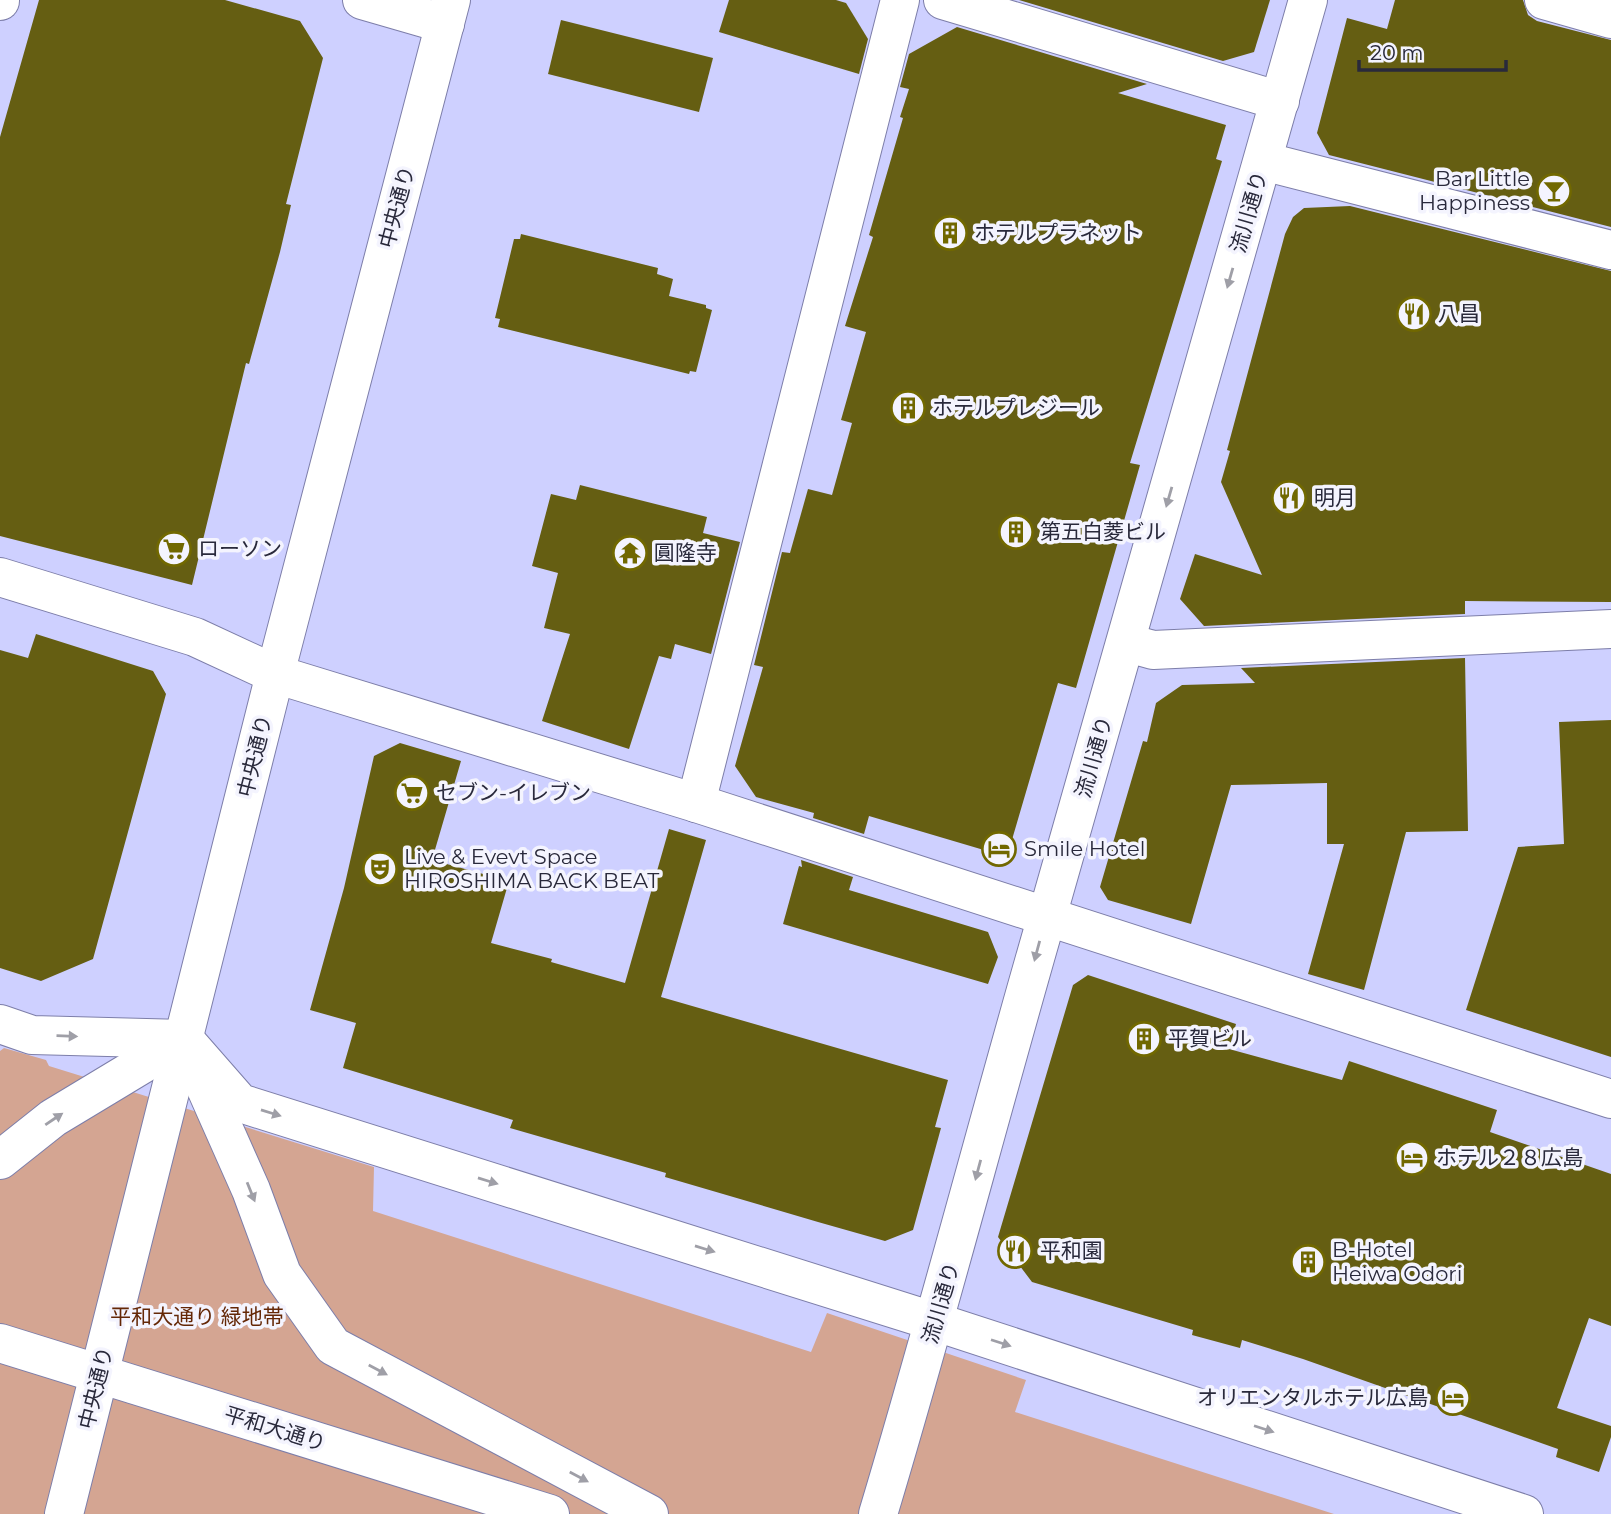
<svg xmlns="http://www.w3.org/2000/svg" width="1611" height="1514" viewBox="0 0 1611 1514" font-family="Montserrat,'Noto Sans JP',sans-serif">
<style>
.green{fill:#d4a592}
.building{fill:#655e12}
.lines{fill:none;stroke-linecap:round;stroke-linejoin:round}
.minor-casing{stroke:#7d7ea9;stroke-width:40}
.tertiary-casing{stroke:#7d7ea9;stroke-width:40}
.minor{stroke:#fff;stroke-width:38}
.tertiary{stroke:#fff;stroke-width:38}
.oneway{fill:#9f9fa7}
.labels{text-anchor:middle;stroke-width:7;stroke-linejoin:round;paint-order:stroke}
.poi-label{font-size:21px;fill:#29293b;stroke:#f4f4fe;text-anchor:start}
.street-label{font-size:21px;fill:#29293b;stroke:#f4f4fe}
.park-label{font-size:21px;fill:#642706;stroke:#f4f4fe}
</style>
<rect width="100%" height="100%" fill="#ced0ff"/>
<!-- green -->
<path class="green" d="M4,1048L46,1060L49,1066L374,1167L373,1211L811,1352L827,1313L1026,1380L1015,1412L1334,1514H0V1051Z"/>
<!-- building -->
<g class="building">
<path d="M39,0H225L300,21L323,58L286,204L291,205L280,252L249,364L246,363L192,585L0,536V137Z"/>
<path d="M729,0H836L846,3L868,39L859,74L719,32Z"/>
<path d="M1019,0H1270L1254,52L1223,61Z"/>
<path d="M1395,0H1523L1528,15L1537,21L1611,40V227L1329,155L1317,133L1347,18L1387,29Z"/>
<path d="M561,20L713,58L699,112L548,74Z"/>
<path d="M957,27L1147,84L1118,93L1226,125L1216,159L1222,161L1130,463L1140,465L1076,688L1058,683L1011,843L994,853L869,816L864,834L813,818L814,813L756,797L735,766L763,667L754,665L782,552L790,553L808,489L832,495L852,423L841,420L866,332L845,326L873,237L869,235L903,118L900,117L909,89L900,87L909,54Z"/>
<path d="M1350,206L1611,271V602L1465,601V614L1204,626L1180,599L1195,554L1262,575L1221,482L1230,451L1227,450L1285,234L1293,217L1304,208Z"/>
<path d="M521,234L658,268L657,274L673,279L669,296L706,305V308L712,310L696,372L690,371L689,374L498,327L500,319L495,318L514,239H520Z"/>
<path d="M580,485L707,517L703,533L740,542L711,654L675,644L671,659L659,656L629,749L542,721L570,634L544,628L558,573L532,566L551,494L576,500Z"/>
<path d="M36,634L153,671L166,694L93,959L41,981L0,968V650L28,658Z"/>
<path d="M1465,658L1468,831L1406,832L1364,990L1308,974L1344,844H1327V783L1231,785L1191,924L1108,900L1100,887L1143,741L1147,742L1156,703L1182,685L1255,683L1241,668Z"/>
<path d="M1611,720V1057L1466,1010L1518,847L1564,844L1559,722Z"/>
<path d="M400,743L461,761L432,860L509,881L491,943L552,959L551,962L625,983L669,829L706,840L661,997L948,1080L935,1127L941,1128L913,1230L885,1241L818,1222L665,1177L666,1173L510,1128L513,1120L343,1068L356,1023L310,1010L344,888L374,756Z"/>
<path d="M801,860L853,877L849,890L988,932L998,957L988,984L783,924L799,866L802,867Z"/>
<path d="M1088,975L1236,1024L1229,1049L1342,1080L1349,1061L1497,1110L1490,1132L1611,1174V1326L1589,1318L1557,1408L1611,1426V1437L1599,1472L1556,1457L1558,1449L1303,1359L1242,1340L1240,1348L1192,1335L1193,1330L1032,1282L998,1237L1073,985Z"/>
</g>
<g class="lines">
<!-- minor casing -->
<g class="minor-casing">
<g id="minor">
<path d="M1544,0L1611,19"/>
<path d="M0,1V0"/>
<path d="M1263,161L1611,250"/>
<path d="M0,577L195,637L275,674L696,803L1611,1099"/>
<path d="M1128,643L1153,650L1611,629"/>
<path d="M0,1024L32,1035L184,1039L240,1103L936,1322L1524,1514"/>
<path d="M878,1514C938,1315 990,1113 1048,913C1135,609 1223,305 1308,0"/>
</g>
</g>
<!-- tertiary casing -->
<g class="tertiary-casing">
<g id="tertiary">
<path d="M362,0L445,24"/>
<path d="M943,0L1280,101"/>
<path d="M696,803L900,0"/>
<path d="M184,1039L251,1190L282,1274L333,1346L649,1514"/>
<path d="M0,1160L53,1118L184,1039"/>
<path d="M0,1343L550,1514"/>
<path d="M64,1514L275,674L451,0"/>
</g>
</g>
<!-- minor -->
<use href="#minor" class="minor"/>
<!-- tertiary -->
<use href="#tertiary" class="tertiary"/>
</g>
<!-- one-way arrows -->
<defs><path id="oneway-solid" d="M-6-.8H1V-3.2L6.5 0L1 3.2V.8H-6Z" transform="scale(1.75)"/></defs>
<g class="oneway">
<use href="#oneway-solid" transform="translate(1230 278) rotate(106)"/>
<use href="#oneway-solid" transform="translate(1169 497) rotate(106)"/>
<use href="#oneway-solid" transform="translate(1037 951) rotate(105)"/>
<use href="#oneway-solid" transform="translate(67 1036) rotate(2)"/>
<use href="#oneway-solid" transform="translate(271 1113) rotate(17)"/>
<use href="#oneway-solid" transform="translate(54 1119) rotate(-34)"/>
<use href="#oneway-solid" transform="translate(978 1170) rotate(105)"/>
<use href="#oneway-solid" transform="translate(488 1181) rotate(17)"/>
<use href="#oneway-solid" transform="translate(251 1192) rotate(68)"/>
<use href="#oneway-solid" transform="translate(705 1249) rotate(17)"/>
<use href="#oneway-solid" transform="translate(1001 1343) rotate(18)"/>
<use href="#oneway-solid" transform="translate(378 1370) rotate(28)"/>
<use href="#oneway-solid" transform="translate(1264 1429) rotate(18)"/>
<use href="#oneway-solid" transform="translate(579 1477) rotate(28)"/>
</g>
<!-- icons -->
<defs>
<g id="bar-ring" transform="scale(1.75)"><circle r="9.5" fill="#f4f4fe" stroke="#716800" stroke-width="1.5"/><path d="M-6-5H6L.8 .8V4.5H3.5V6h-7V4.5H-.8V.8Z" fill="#716800"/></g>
<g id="building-ring" transform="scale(1.75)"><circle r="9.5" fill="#f4f4fe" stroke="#716800" stroke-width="1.5"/><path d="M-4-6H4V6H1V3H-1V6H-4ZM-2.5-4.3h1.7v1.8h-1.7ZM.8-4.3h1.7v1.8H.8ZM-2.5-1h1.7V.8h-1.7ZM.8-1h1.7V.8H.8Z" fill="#716800"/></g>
<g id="restaurant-ring" transform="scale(1.75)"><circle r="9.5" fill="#f4f4fe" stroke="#716800" stroke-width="1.5"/><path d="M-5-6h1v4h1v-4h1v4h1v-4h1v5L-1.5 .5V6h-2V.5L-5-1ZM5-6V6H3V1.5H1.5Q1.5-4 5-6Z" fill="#716800"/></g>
<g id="supermarket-ring" transform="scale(1.75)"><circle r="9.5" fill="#f4f4fe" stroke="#716800" stroke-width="1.5"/><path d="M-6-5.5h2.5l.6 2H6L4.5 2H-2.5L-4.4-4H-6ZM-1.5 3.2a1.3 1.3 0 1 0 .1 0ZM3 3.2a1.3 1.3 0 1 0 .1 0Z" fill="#716800"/></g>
<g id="temple-ring" transform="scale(1.75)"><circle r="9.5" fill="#f4f4fe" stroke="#716800" stroke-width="1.5"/><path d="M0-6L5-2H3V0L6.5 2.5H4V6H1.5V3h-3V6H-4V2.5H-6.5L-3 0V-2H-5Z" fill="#716800"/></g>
<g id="hotel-ring" transform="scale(1.75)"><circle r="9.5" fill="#f4f4fe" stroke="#716800" stroke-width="1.5"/><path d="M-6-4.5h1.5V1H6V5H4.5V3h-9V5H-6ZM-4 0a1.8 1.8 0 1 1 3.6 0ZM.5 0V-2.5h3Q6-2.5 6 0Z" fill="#716800"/></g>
<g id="theatre-ring" transform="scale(1.75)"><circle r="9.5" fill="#f4f4fe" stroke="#716800" stroke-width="1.5"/><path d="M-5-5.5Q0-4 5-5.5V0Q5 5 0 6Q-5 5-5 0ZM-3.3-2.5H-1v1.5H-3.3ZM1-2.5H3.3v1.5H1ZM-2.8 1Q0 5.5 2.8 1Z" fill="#716800"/></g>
</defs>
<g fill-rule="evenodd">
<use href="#bar-ring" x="1554" y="191"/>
<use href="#building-ring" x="950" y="233"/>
<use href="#restaurant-ring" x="1414" y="314"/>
<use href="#building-ring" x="908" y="408"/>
<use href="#restaurant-ring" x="1289" y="498"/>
<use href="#building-ring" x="1016" y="532"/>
<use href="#supermarket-ring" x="174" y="549"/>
<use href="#temple-ring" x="630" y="553"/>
<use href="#supermarket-ring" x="412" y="793"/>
<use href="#hotel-ring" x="999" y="849"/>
<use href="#theatre-ring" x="380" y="869"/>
<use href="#building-ring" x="1144" y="1039"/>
<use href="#hotel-ring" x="1412" y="1158"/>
<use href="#restaurant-ring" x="1015" y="1251"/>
<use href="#building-ring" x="1308" y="1262"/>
<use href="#hotel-ring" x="1453" y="1398"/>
</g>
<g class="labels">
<!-- poi labels -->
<g class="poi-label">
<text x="1530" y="186" text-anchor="end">Bar Little<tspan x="1530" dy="24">Happiness</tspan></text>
<text x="974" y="240">ホテルプラネット</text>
<text x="1438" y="321">八昌</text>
<text x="932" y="415">ホテルプレジール</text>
<text x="1314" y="505">明月</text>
<text x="1040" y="539">第五白菱ビル</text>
<text x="198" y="556">ローソン</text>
<text x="654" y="560">圓隆寺</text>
<text x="436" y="800">セブン-イレブン</text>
<text x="1024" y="856">Smile Hotel</text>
<text x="404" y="864">Live &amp; Evevt Space<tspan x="404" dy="24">HIROSHIMA BACK BEAT</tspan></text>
<text x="1168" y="1046">平賀ビル</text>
<text x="1436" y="1165">ホテル２８広島</text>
<text x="1332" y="1257">B-Hotel<tspan x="1332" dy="24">Heiwa Odori</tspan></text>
<text x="1040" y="1258">平和園</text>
<text x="1428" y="1405" text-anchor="end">オリエンタルホテル広島</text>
</g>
<!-- street labels -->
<g class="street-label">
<text transform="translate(397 207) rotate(-75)" y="7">中央通り</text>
<text transform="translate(1249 212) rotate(-74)" y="7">流川通り</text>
<text transform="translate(255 756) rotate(-76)" y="7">中央通り</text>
<text transform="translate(1094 757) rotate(-74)" y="7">流川通り</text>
<text transform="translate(941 1303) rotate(-74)" y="7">流川通り</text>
<text transform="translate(96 1388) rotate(-76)" y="7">中央通り</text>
<text transform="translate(275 1429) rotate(17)" y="7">平和大通り</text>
</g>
<!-- park labels -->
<g class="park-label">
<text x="197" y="1324">平和大通り 緑地帯</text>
</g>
</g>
<!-- scale -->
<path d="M1359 60v10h147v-10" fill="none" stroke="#29293b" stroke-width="3.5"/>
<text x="1370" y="60" font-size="21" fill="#29293b" stroke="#f4f4fe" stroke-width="5" paint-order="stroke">20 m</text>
</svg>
